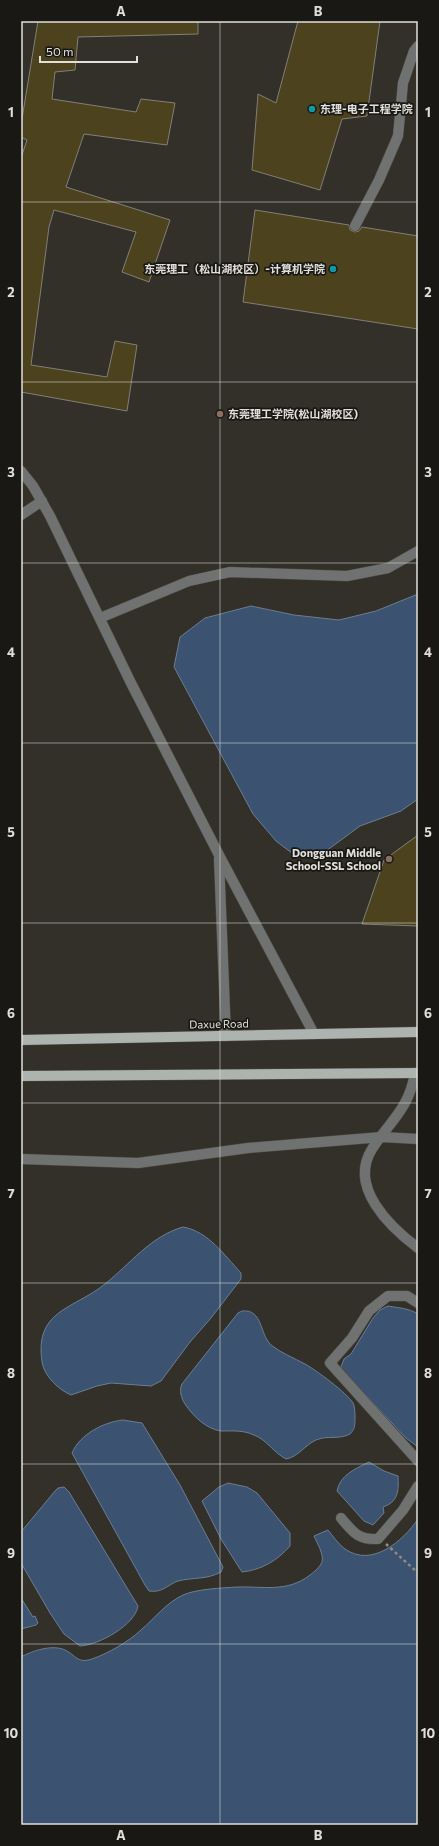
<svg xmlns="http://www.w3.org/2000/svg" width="439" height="1846" viewBox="0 0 439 1846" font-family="Commissioner,'Noto Sans SC',sans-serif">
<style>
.water{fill:#3b5370;stroke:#6c7d90}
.building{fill:#4c431e;stroke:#817f77}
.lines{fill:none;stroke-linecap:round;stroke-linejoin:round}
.minor-casing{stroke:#4e4c45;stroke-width:11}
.major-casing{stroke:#4e4c45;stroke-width:11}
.path{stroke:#8d8c86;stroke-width:2.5;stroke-dasharray:3 3;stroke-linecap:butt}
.minor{stroke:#6f7270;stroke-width:10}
.major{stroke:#adb4af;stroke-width:10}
.grid{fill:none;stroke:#e0dfda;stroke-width:1;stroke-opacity:0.55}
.culture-dot{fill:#0f9aa8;stroke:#191815;stroke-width:1.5}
.education-dot{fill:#8d6e63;stroke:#191815;stroke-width:1.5}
.labels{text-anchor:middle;stroke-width:3.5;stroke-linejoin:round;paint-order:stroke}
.poi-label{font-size:11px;font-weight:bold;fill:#e0dfda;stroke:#191815;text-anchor:start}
.street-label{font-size:11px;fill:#e0dfda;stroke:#191815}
.neatline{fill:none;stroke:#e0dfda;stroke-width:1.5}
.grid-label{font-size:13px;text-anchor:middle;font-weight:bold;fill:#e0dfda}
</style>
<rect width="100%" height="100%" fill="#323029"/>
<!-- water -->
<g class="water">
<path d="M418,594V799L401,811L360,826L322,854L297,857L276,841L253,814L174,667L180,637L205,618L251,606L294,615L339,620L376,611Z"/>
<path d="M183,1227C208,1231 225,1256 241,1273V1279L211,1318L190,1342L161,1381L151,1386L111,1383L97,1386L71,1395C59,1390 44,1376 42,1362C34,1310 74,1309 105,1284C130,1264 151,1236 183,1227Z"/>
<path d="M388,1306C399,1308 408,1308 418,1314V1447L406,1438L342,1370L341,1367L344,1359L351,1354L373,1318L380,1310Z"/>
<path d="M242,1311C263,1309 259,1333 271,1345C281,1353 294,1358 305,1364C316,1370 347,1393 353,1403C355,1407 355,1413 355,1418C355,1425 355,1429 350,1434C339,1440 327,1435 316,1440C305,1445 298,1457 286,1459C274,1453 267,1440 254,1435C243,1430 233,1431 221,1431C206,1429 193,1416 185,1404C181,1398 179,1390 182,1384L238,1313Z"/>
<path d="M123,1420L142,1423L180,1485L223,1567L221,1572C206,1580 194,1577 178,1581C167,1585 163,1593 149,1591L145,1585L72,1453C80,1434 104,1422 123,1420Z"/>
<path d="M369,1462L384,1471L398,1476C399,1491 398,1502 383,1507L384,1513L373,1525L364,1521L337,1491C340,1475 355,1469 369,1462Z"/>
<path d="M228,1483L247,1487L257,1493L290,1533V1546C277,1561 261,1570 242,1572L221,1539L202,1501L219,1487Z"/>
<path d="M64,1487L69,1492L138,1606C135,1625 99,1645 80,1646L64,1634L50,1613L21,1563V1532L55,1491L58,1488Z"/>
<path d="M418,1519V1825H21V1657C32,1651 52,1644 65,1650C76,1655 77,1664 92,1659C109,1653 128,1642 141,1630C155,1618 166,1603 183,1595C196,1589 222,1588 237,1587C263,1586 287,1593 310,1575C314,1572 320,1567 322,1562C324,1554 317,1543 314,1536L328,1530C333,1536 338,1544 345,1549C372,1568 403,1541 418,1519Z"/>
<path d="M21,1598L33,1617L35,1616L38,1623L36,1625L21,1629Z"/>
</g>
<!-- building -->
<g class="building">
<path d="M38,21H198V34L78,37L75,70L55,72L52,99L136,112L141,99L175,103L167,145L84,134L66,187L170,220L149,282L122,272L136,232L54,210L49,227L31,365L107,377L115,341L137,345L127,411L21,392V158L27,140L21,137V125Z"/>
<path d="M298,21H380L367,116L342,119L320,190L252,170L258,94L276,103Z"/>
<path d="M255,210L349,225L350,230L355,232L359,231L362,227L418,236V329L243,302Z"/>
<path d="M418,835V926L362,924L384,860Z"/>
</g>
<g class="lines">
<!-- minor casing -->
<g class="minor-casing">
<g id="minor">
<path d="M355,226L379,180L398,136L403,83L414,51L418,46"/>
<path d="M21,471L33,486L50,516L131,683L219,855L314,1034"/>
<path d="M21,515L42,501"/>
<path d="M100,618L189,581L230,572L347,576L388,568L418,551"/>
<path d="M219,859L226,1036"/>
<path d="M415,1073C409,1109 390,1121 372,1149C348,1187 390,1227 418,1248"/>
<path d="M21,1159L138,1163L248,1148L382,1137L418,1139"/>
<path d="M418,1303L407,1296H388L369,1311L352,1338L330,1363L418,1461"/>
<path d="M341,1518C353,1532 358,1540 378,1539L403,1510L418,1486"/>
</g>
</g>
<!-- major casing -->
<g class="major-casing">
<g id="major">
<path d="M21,1040L418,1032"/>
<path d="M21,1076L418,1073"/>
</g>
</g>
<!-- path -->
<path class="path" d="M386,1544L418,1573"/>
<!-- minor -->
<use href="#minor" class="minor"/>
<!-- major -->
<use href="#major" class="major"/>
</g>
<!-- grid -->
<path class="grid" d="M220,21V1825M21,202H418M21,382H418M21,563H418M21,743H418M21,923H418M21,1103H418M21,1283H418M21,1464H418M21,1644H418"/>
<!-- markers -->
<g class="culture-dot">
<circle cx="312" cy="109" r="4"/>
<circle cx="333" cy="269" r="4"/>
</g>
<g class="education-dot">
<circle cx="220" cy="414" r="4"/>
<circle cx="389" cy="859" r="4"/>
</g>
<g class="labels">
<!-- poi labels -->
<g class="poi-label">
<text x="320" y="113">东理-电子工程学院</text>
<text x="325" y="273" text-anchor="end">东莞理工（松山湖校区）-计算机学院</text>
<text x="228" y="418">东莞理工学院(松山湖校区)</text>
<text x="381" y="857" text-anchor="end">Dongguan Middle<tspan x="381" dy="13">School-SSL School</tspan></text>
</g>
<!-- street labels -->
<g class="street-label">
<text transform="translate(219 1024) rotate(-1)" y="4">Daxue Road</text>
</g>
</g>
<!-- border -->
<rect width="439" height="1846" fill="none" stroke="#191815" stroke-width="44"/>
<!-- scale -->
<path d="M40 56v6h97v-6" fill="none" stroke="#e0dfda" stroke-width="2"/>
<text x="46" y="56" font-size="12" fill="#e0dfda" stroke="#191815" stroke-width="3" paint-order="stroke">50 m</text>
<rect x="22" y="22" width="395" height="1802" class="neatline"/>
<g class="grid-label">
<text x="121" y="16">A</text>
<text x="318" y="16">B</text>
<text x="11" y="117">1</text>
<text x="428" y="117">1</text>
<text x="11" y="297">2</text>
<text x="428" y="297">2</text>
<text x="11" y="477">3</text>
<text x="428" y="477">3</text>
<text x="11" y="657">4</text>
<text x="428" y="657">4</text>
<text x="11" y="837">5</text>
<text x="428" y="837">5</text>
<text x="11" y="1018">6</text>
<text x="428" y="1018">6</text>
<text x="11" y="1198">7</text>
<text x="428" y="1198">7</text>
<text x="11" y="1378">8</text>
<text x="428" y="1378">8</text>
<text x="11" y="1558">9</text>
<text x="428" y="1558">9</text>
<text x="11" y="1738">10</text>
<text x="428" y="1738">10</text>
<text x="121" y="1840">A</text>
<text x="318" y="1840">B</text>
</g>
</svg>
